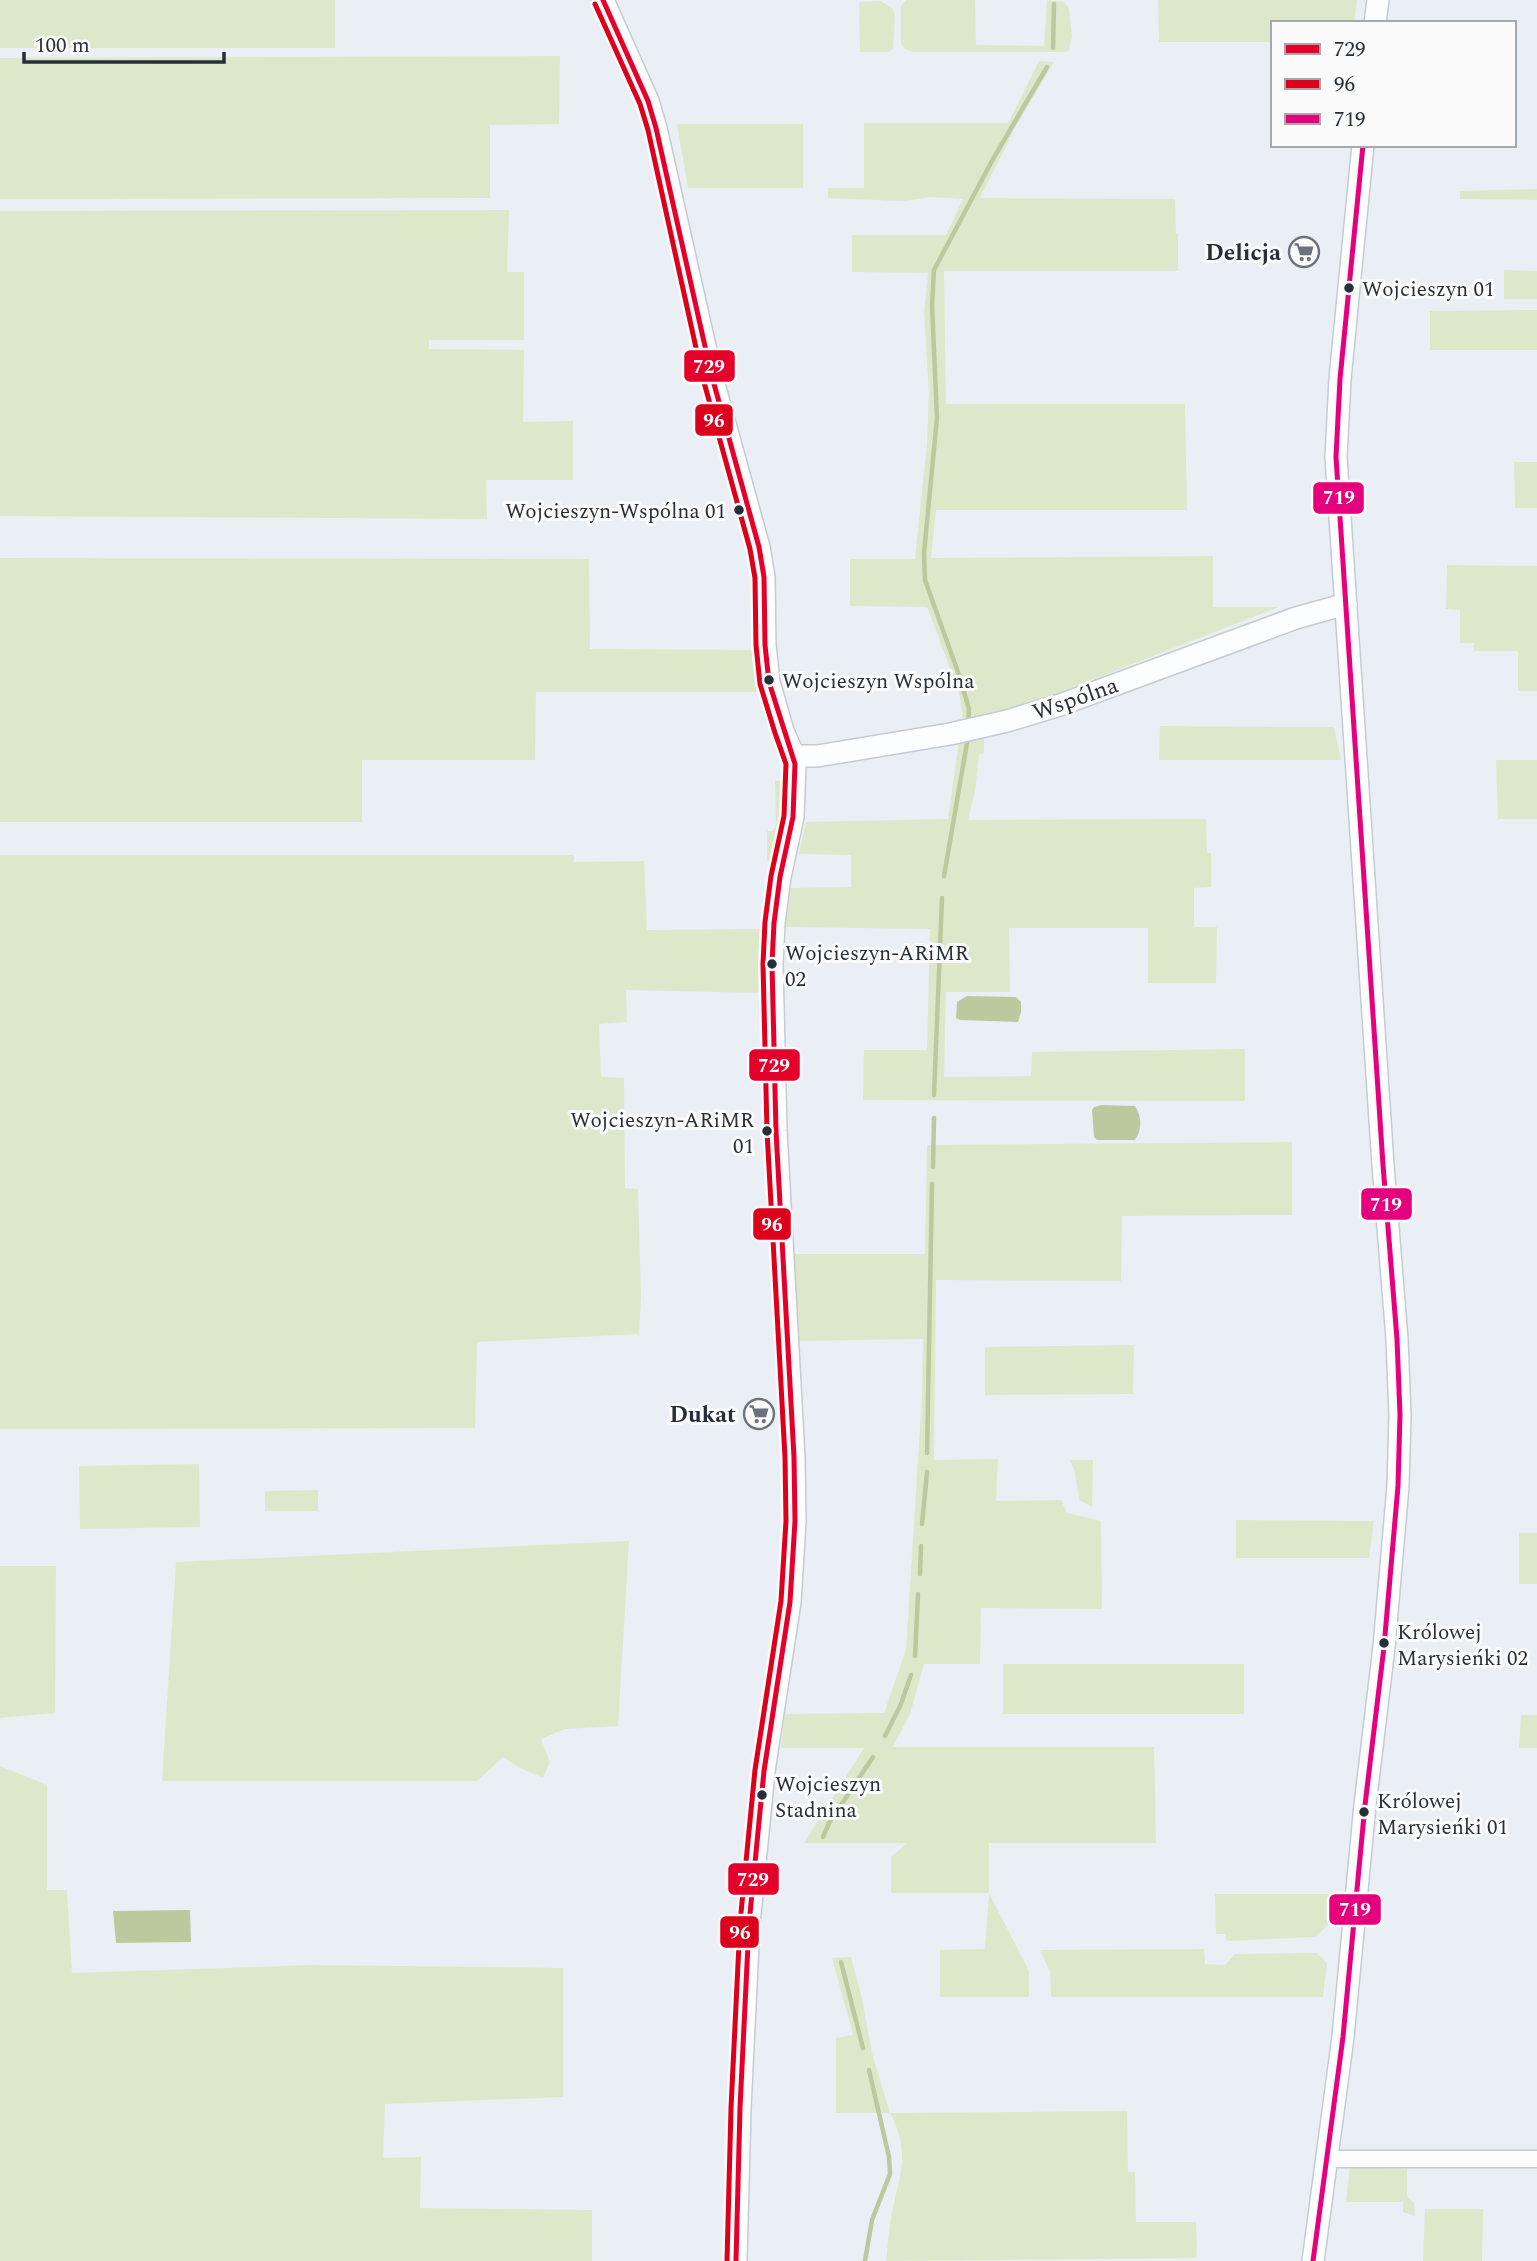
<svg xmlns="http://www.w3.org/2000/svg" width="1537" height="2261" viewBox="0 0 1537 2261" font-family="Spectral,serif">
<style>
.green{fill:#dde8cb}
.water{fill:#bcc89d}
.lines{fill:none;stroke-linecap:round;stroke-linejoin:round}
.stream{stroke:#bcc89d;stroke-width:4.5}
.street-casing{stroke:#c5cbd2;stroke-width:19}
.secondary-casing{stroke:#c5cbd2;stroke-width:24}
.street{stroke:#fcfdfe;stroke-width:16}
.secondary{stroke:#fcfdfe;stroke-width:21}
.bus-1-casing{stroke:#fafafa;stroke-width:10}
.bus-2-casing{stroke:#fafafa;stroke-width:10}
.bus-3-casing{stroke:#fafafa;stroke-width:10}
.bus-1{stroke:#e4002b;stroke-width:5}
.bus-2{stroke:#db001b;stroke-width:5}
.bus-3{stroke:#e5007d;stroke-width:5}
.bus-dot{fill:#262e39;stroke:#fafafa;stroke-width:2.5}
.labels{text-anchor:middle;stroke-width:6;stroke-linejoin:round;paint-order:stroke}
.bus-label{font-size:21px;fill:#262e39;stroke:#fafafa;text-anchor:start}
.poi-label{font-size:23px;font-weight:bold;fill:#262e39;stroke:#fafafa;text-anchor:end}
.street-label{font-size:23px;fill:#262e39;stroke:#fafafa}
.line-badge{stroke:#fafafa;stroke-width:2.5}
.badge-label{font-size:19px;text-anchor:middle;font-weight:bold;fill:#fff}
</style>
<rect width="100%" height="100%" fill="#eaeff5"/>
<!-- green -->
<g class="green">
<rect x="0" y="0" width="335" height="48"/>
<path d="M906,0H975L976,45L1044,46L1047,0L1064,2L1069,8L1072,37L1069,50L1066,52H912L905,49L901,44V6Z"/>
<path d="M1158,0H1357L1354,23H1273V42H1159Z"/>
<path d="M881,1L893,9L895,18L893,49L889,52H860L859,2Z"/>
<path d="M560,56L559,124L490,125V198L0,199V58Z"/>
<path d="M1039,61L1054,62L1016,126L980,198L1175,199L1176,234H1178V271H944L946,404H1185L1187,510H936L931,558L1213,556V607H1279L1027,705L981,719L963,718L959,692L927,607L850,606V559H915L927,443L929,393L924,312L928,273L852,272V235H946L963,199L932,197L903,201L828,198V188H864V123H1008Z"/>
<path d="M677,124H803V188H688Z"/>
<path d="M1537,189V200L1460,199V191Z"/>
<path d="M509,210L507,272H524V340H429V349L524,350L523,422L573,421V480H486L487,519L0,516V211Z"/>
<path d="M1504,270L1537,271V299H1504Z"/>
<path d="M1537,310V350H1430V311Z"/>
<path d="M1514,462H1537V508H1515Z"/>
<path d="M0,558L589,559L590,649L757,650V692H536L535,760H362V822H0Z"/>
<path d="M1447,565L1537,566V691H1518V651H1474V643H1460V610L1446,609Z"/>
<path d="M1160,726L1334,727L1341,760H1159Z"/>
<path d="M984,737V753L979,755L975,791L968,820L1206,819L1207,853H1211V887L1194,888V927H1217L1216,983H1148V928H1009L1010,992H946L944,1077L1031,1076L1032,1052L1245,1049V1101L863,1100L864,1050H927L930,929L785,927L791,888L851,887V855L799,854L806,822L948,819L959,741Z"/>
<path d="M1496,760H1537V819H1498Z"/>
<path d="M789,780L776,861H767V831H772L776,825L775,781Z"/>
<path d="M0,855H574V862L644,861L647,930L761,929V993L626,990L627,1022L599,1024L601,1077L624,1078L625,1188L638,1189L641,1296L639,1334L477,1342L475,1428L0,1429Z"/>
<path d="M1292,1142V1215L1122,1216L1121,1281L936,1280L934,1460L998,1459L996,1501L1061,1500L1067,1513L1101,1521L1102,1609L981,1608L980,1664H924L910,1714L893,1747H1154L1156,1843H989V1893L1029,1971V1997H940V1950L985,1949L989,1893H891V1857L907,1843H804L864,1748H781L785,1714L884,1713L906,1650L922,1396L923,1339L797,1341L792,1254H925L927,1145Z"/>
<path d="M1134,1345L1133,1394L985,1395V1347Z"/>
<path d="M1070,1460H1093L1092,1507L1079,1500L1075,1472Z"/>
<path d="M199,1464L200,1527L80,1529L79,1466Z"/>
<path d="M318,1490V1511H265V1491Z"/>
<path d="M1236,1520L1374,1521L1369,1558H1236Z"/>
<rect x="1519" y="1533" width="18" height="51"/>
<path d="M629,1541L618,1726L565,1729L541,1739L550,1762L543,1778L518,1767L503,1757L477,1781H162L176,1562Z"/>
<path d="M0,1566H56L55,1713L0,1718Z"/>
<rect x="1003" y="1664" width="241" height="50"/>
<path d="M1521,1715H1537V1748H1519Z"/>
<path d="M0,1766L47,1785V1890H67L72,1973L313,1965L563,1968V2097L385,2104L383,2158L421,2157L420,2208L592,2210V2261H0Z"/>
<path d="M1215,1894H1335L1330,1923L1315,1937L1227,1941L1225,1934H1216Z"/>
<path d="M1204,1949L1205,1964L1225,1965L1235,1954L1317,1953L1327,1963L1323,1997H1051L1050,1972L1040,1950Z"/>
<path d="M851,1957L862,1998L872,2053L890,2113L1127,2111L1128,2172H1135L1136,2222H1196L1197,2258L886,2261C888,2244 889,2227 892,2211C901,2172 910,2151 890,2113H836V2038L853,2035L832,1958Z"/>
<path d="M1350,2167L1407,2169V2196L1414,2203L1415,2216L1403,2212V2202H1346Z"/>
<path d="M1425,2209H1483L1482,2261H1423Z"/>
</g>
<!-- water -->
<g class="water">
<path d="M967,996L1016,997L1021,1002V1012L1018,1022L960,1020L956,1018L957,1002Z"/>
<path d="M1102,1105L1135,1106C1142,1116 1142,1130 1135,1140H1097L1094,1137L1092,1110L1094,1107Z"/>
<path d="M190,1910L191,1942L116,1943L113,1911Z"/>
</g>
<g class="lines">
<!-- stream -->
<g class="stream">
<path d="M1053,48L1054,4"/>
<path d="M968,725L969,709L959,675L925,580L924,553L937,418L932,305L934,270L993,159L1047,67"/>
<path d="M944,876L968,737"/>
<path d="M934,1095L942,898"/>
<path d="M933,1167L934,1118"/>
<path d="M927,1453L932,1184"/>
<path d="M922,1524L927,1472"/>
<path d="M920,1574L921,1546"/>
<path d="M915,1656L918,1594"/>
<path d="M885,1736L901,1704L911,1675"/>
<path d="M823,1837L829,1823L873,1757"/>
<path d="M841,1962L863,2048"/>
<path d="M865,2261L872,2220L890,2174L889,2157L869,2070"/>
</g>
<!-- street casing -->
<g class="street-casing">
<path id="street" d="M1328,2159H1537"/>
</g>
<!-- secondary casing -->
<g class="secondary-casing">
<g id="secondary">
<path d="M603,0L648,101L656,128L711,373L759,547L764,577L765,645L769,682L783,731L794,756L795,764L793,817L780,877L774,923L772,964L776,1131L794,1457L795,1521L790,1602L764,1771L749,1924L740,2108L736,2261"/>
<path d="M1375,23L1378,0"/>
<path d="M794,756H817L950,734L1007,721L1060,705L1296,618L1346,604"/>
<path d="M1313,2261L1343,2037L1365,1805L1384,1647L1398,1486L1400,1415L1397,1339L1383,1165L1336,457L1340,379L1363,145"/>
</g>
</g>
<!-- street -->
<use href="#street" class="street"/>
<!-- secondary -->
<use href="#secondary" class="secondary"/>
<!-- bus-1 casing -->
<g class="bus-1-casing">
<path id="bus-1" d="M603,0L648,101L656,128L711,373L759,547L764,577L765,645L769,682L795,764L793,817L780,877L774,923L772,964L776,1131L794,1457L795,1521L790,1602L764,1771L749,1924L740,2108L736,2261"/>
</g>
<!-- bus-2 casing -->
<g class="bus-2-casing">
<path id="bus-2" d="M595,4L640,104L648,130L702,375L750,549L755,578L756,645L760,684L775,733L786,764L784,816L771,876L765,922L763,964L767,1131L785,1457L786,1521L781,1601L755,1770L740,1923L731,2108L727,2261"/>
</g>
<!-- bus-3 casing -->
<g class="bus-3-casing">
<path id="bus-3" d="M1313,2261L1343,2037L1365,1805L1384,1647L1398,1486L1400,1415L1397,1339L1383,1165L1336,457L1340,379L1363,145"/>
</g>
<!-- bus-1 -->
<use href="#bus-1" class="bus-1"/>
<!-- bus-2 -->
<use href="#bus-2" class="bus-2"/>
<!-- bus-3 -->
<use href="#bus-3" class="bus-3"/>
</g>
<!-- icons -->
<defs>
<g id="supermarket-ring" transform="scale(1.575)"><circle r="9.5" fill="#fafafa" stroke="#6b727b" stroke-width="1.5"/><path d="M-6-5.5h2.5l.6 2H6L4.5 2H-2.5L-4.4-4H-6ZM-1.5 3.2a1.3 1.3 0 1 0 .1 0ZM3 3.2a1.3 1.3 0 1 0 .1 0Z" fill="#6b727b"/></g>
</defs>
<g fill-rule="evenodd">
<use href="#supermarket-ring" x="1304" y="252"/>
<use href="#supermarket-ring" x="759" y="1414"/>
</g>
<!-- markers -->
<g class="bus-dot">
<circle cx="1349" cy="288" r="6"/>
<circle cx="739" cy="510" r="6"/>
<circle cx="769" cy="680" r="6"/>
<circle cx="772" cy="964" r="6"/>
<circle cx="767" cy="1131" r="6"/>
<circle cx="1384" cy="1643" r="6"/>
<circle cx="762" cy="1795" r="6"/>
<circle cx="1364" cy="1812" r="6"/>
</g>
<g class="labels">
<!-- bus labels -->
<g class="bus-label">
<text x="1362" y="296">Wojcieszyn 01</text>
<text x="726" y="518" text-anchor="end">Wojcieszyn-Wspólna 01</text>
<text x="782" y="688">Wojcieszyn Wspólna</text>
<text x="785" y="960">Wojcieszyn-ARiMR<tspan x="785" dy="26">02</tspan></text>
<text x="754" y="1127" text-anchor="end">Wojcieszyn-ARiMR<tspan x="754" dy="26">01</tspan></text>
<text x="1397" y="1639">Królowej<tspan x="1397" dy="26">Marysieńki 02</tspan></text>
<text x="775" y="1791">Wojcieszyn<tspan x="775" dy="26">Stadnina</tspan></text>
<text x="1377" y="1808">Królowej<tspan x="1377" dy="26">Marysieńki 01</tspan></text>
</g>
<!-- poi labels -->
<g class="poi-label">
<text x="1281" y="260">Delicja</text>
<text x="736" y="1422">Dukat</text>
</g>
<!-- street labels -->
<g class="street-label">
<text transform="translate(1075 698) rotate(-19)" y="8">Wspólna</text>
</g>
</g>
<g class="line-badge">
<rect x="683" y="349" width="53" height="34" rx="7" fill="#e4002b"/>
<rect x="694" y="403" width="40" height="34" rx="7" fill="#db001b"/>
<rect x="1312" y="481" width="53" height="34" rx="7" fill="#e5007d"/>
<rect x="748" y="1048" width="53" height="34" rx="7" fill="#e4002b"/>
<rect x="1360" y="1187" width="53" height="34" rx="7" fill="#e5007d"/>
<rect x="752" y="1207" width="40" height="34" rx="7" fill="#db001b"/>
<rect x="727" y="1862" width="53" height="34" rx="7" fill="#e4002b"/>
<rect x="1328" y="1893" width="54" height="33" rx="7" fill="#e5007d"/>
<rect x="719" y="1915" width="41" height="34" rx="7" fill="#db001b"/>
</g>
<g class="badge-label">
<text x="709" y="373">729</text>
<text x="714" y="427">96</text>
<text x="1339" y="504">719</text>
<text x="774" y="1072">729</text>
<text x="1386" y="1211">719</text>
<text x="772" y="1231">96</text>
<text x="753" y="1886">729</text>
<text x="1355" y="1916">719</text>
<text x="740" y="1939">96</text>
</g>
<!-- legend -->
<rect x="1271" y="21" width="245" height="126" fill="#fafafa" stroke="#a5a8ad" stroke-width="2"/>
<rect x="1285" y="44" width="35" height="10" fill="#e4002b" stroke="#a5a8ad" stroke-width="2"/>
<text x="1334" y="56" font-size="21" fill="#262e39">729</text>
<rect x="1285" y="79" width="35" height="10" fill="#db001b" stroke="#a5a8ad" stroke-width="2"/>
<text x="1334" y="91" font-size="21" fill="#262e39">96</text>
<rect x="1285" y="114" width="35" height="10" fill="#e5007d" stroke="#a5a8ad" stroke-width="2"/>
<text x="1334" y="126" font-size="21" fill="#262e39">719</text>
<!-- scale -->
<path d="M24 52v10h200v-10" fill="none" stroke="#262e39" stroke-width="3.5"/>
<text x="35" y="52" font-size="21" fill="#262e39" stroke="#fafafa" stroke-width="5" paint-order="stroke">100 m</text>
</svg>
